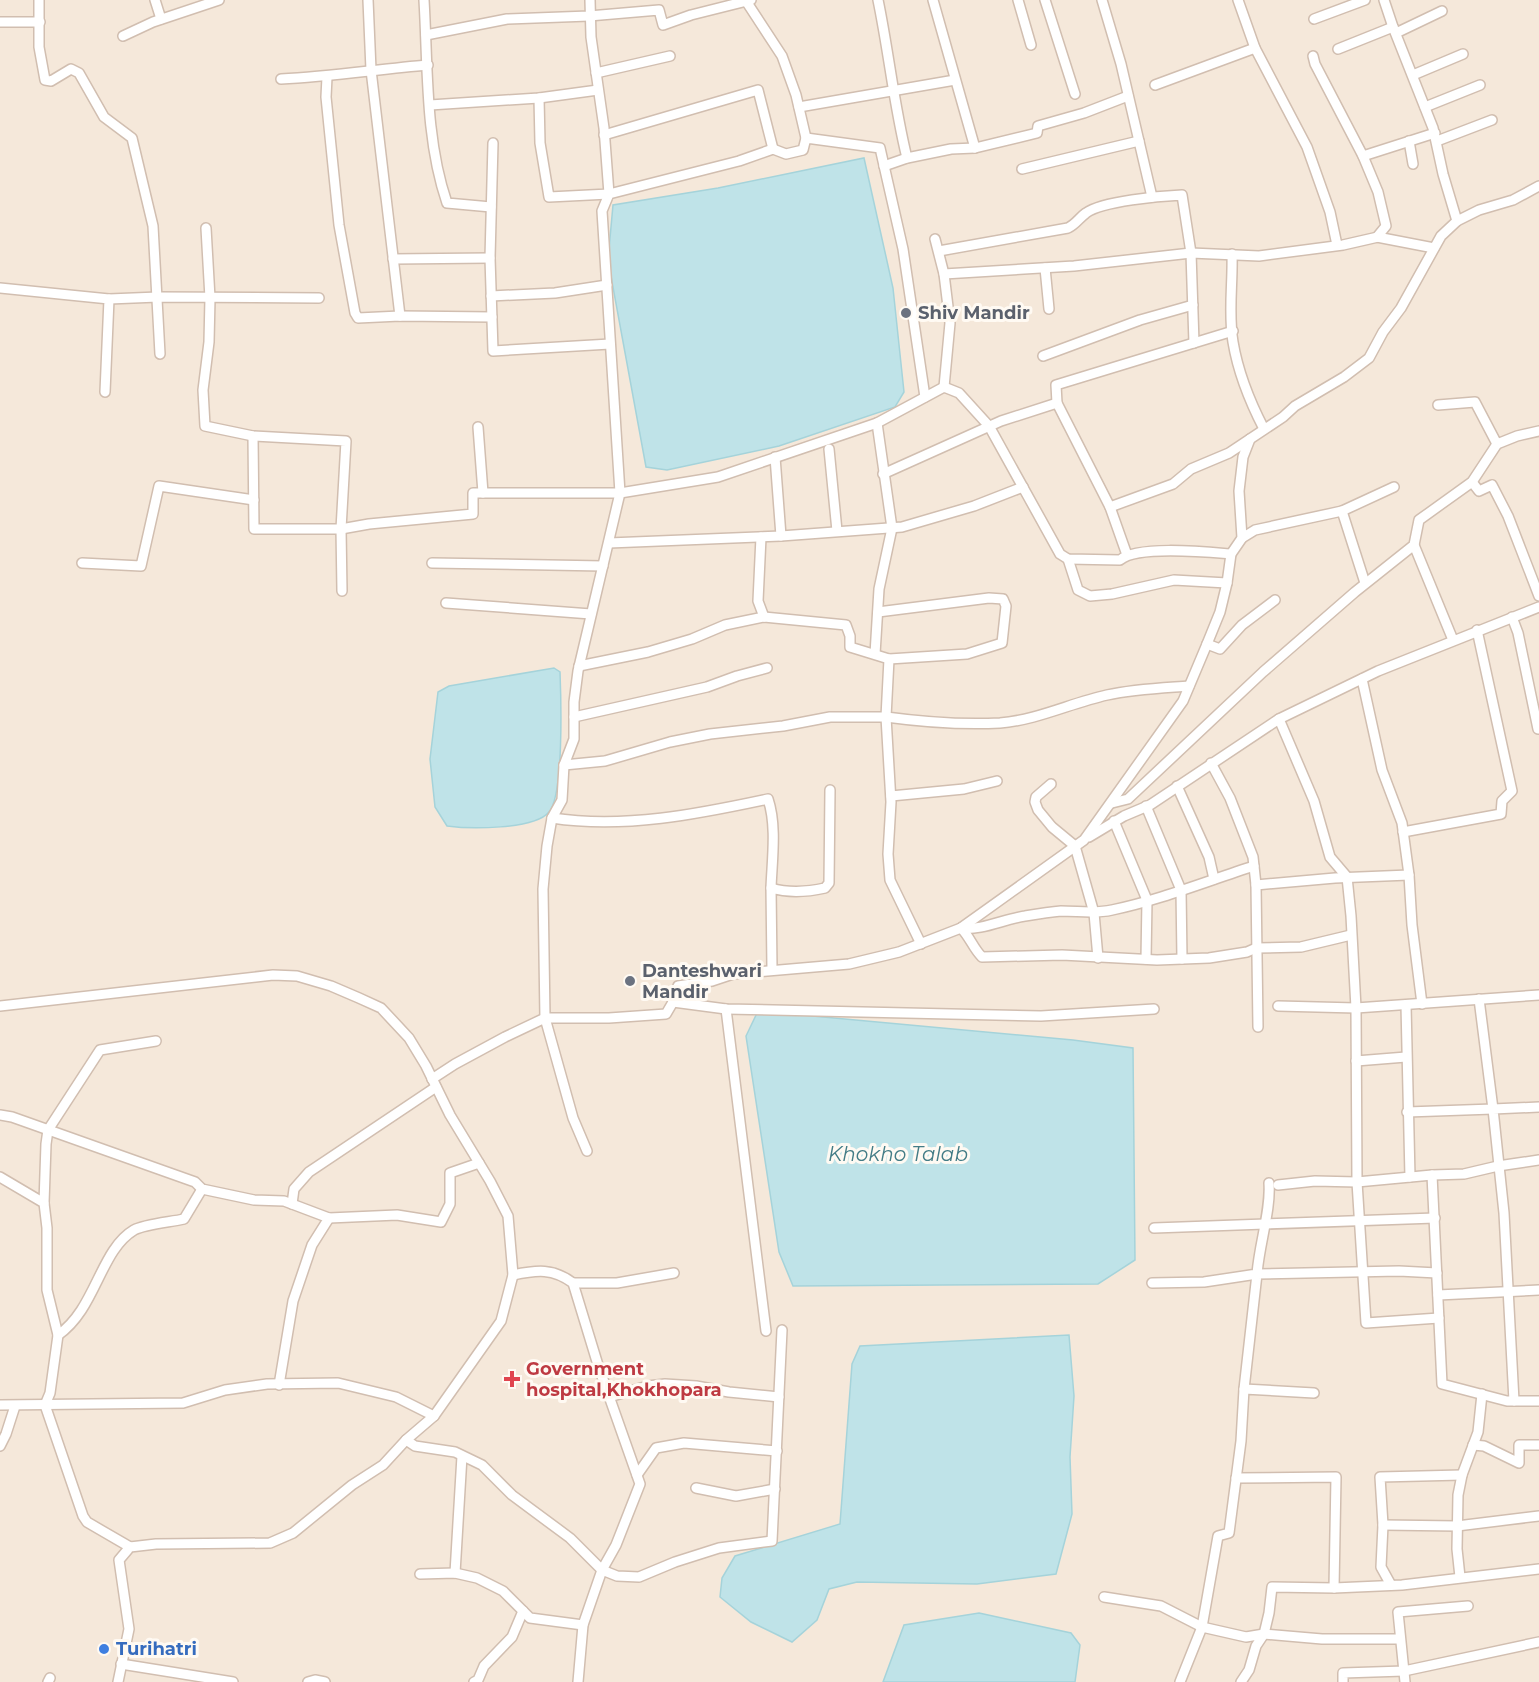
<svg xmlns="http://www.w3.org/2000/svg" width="1539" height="1682" viewBox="0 0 1539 1682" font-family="Montserrat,sans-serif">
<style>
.residential{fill:#f5e8da}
.water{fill:#bfe3e8;stroke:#a5d3da;stroke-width:1.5}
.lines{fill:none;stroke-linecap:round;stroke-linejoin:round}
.minor-casing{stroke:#d1beb0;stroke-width:12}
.minor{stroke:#fff;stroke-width:9}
.worship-dot{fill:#6b7280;stroke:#fffaf3;stroke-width:2}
.health-dot{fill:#e0444e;stroke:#fffaf3;stroke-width:2}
.shop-dot{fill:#3f7fe0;stroke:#fffaf3;stroke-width:2}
.labels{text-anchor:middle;stroke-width:6;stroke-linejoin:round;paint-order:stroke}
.worship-label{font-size:18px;font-weight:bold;fill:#5b616d;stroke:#fffaf3;text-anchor:start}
.health-label{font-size:18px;font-weight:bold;fill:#be3a42;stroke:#fffaf3;text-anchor:start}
.shop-label{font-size:18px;font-weight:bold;fill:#366cbe;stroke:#fffaf3;text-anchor:start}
.water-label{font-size:20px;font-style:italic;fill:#437c86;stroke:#fffaf3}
</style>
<rect width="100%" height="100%" fill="#fdf6ec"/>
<!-- residential -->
<rect class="residential" x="0" y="0" width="1539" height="1682"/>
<!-- water -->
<g class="water">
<path d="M864,158L893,288L904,392L895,407L779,446L667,470L646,467L608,260L613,205L718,188Z"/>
<path d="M554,668L560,672C561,698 564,795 549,812C534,830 469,829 447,826L435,807L430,759L438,692L449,686Z"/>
<path d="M758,1011L1073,1040L1133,1048L1135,1260L1098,1284L793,1286L779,1252L746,1036Z"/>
<path d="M1069,1335L1074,1396L1070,1457L1072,1514L1056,1574L977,1584L857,1582L829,1589L817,1620L792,1642L751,1622L720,1597L722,1578L735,1556L840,1524L852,1364L860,1346Z"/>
<path d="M979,1613L1071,1633L1080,1645L1075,1682H883L904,1625Z"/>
</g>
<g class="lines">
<!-- minor casing -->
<g class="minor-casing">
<g id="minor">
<path d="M39,0V47L45,80L51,81L71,69L79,73L104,117L132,138L153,226L160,354"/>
<path d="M155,0L161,19"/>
<path d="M368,0L371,70L400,316"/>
<path d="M424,0C428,67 425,139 447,203L491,207"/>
<path d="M878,0C889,53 894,106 907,158"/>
<path d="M933,0L975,148"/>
<path d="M1018,0L1031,45"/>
<path d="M1045,0L1075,94"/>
<path d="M1102,0L1121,64L1152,197"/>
<path d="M1238,0L1255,48L1307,147L1330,212L1337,245"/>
<path d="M1384,0L1393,27L1433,128L1443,174L1457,221"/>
<path d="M746,1L782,56L796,95L806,138"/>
<path d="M1314,19L1365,0"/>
<path d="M0,22H40"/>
<path d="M1396,33L1442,11"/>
<path d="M426,35L507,19L589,16L659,10L663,25L691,15L751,0"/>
<path d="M123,36L153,22L219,0"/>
<path d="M1338,49L1393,27"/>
<path d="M1313,56L1315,64L1363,156L1378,192L1386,226L1377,237L1434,248"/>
<path d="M596,73L670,56"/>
<path d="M1413,75L1463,54"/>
<path d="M327,77L326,97L339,225L355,313L358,318L400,316L492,317"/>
<path d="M281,79C330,77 379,69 428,65"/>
<path d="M1155,85L1255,48"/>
<path d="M539,98L540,143L549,197L609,194L604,128L591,37L590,0"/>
<path d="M430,105L539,98L598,90"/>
<path d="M799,107L955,80"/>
<path d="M1425,107L1480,85"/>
<path d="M604,135L758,90L773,149"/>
<path d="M1409,141L1413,164"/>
<path d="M1437,141L1492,120"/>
<path d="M493,143L490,258L493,351L610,344"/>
<path d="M1363,156L1435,133"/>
<path d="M884,166L907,158L951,149L975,148L1037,133L1038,126L1084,113L1128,96"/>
<path d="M1022,169L1139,141"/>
<path d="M206,228L210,298L209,342L203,390L205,426L253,436L346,441L341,529L342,591"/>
<path d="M935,239L944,274L950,323L944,387"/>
<path d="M939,251L1068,228C1076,224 1079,218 1086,213C1102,201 1161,196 1182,195L1191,253L1194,343"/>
<path d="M1232,254C1233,283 1228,313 1233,342C1238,372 1250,402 1264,429"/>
<path d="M393,259L490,258"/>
<path d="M1045,268L1049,309"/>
<path d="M944,274L1074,266L1191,253L1259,256L1343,245L1378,237"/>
<path d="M0,288L109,299L105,392"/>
<path d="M491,296L555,293L607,285"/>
<path d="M109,299L158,297L319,298"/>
<path d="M1043,356L1140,320L1193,305"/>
<path d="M1438,405L1475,402L1497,444"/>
<path d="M478,427L483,493"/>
<path d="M253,436L254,529H341L369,524L473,514V493H620L718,477L877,423L944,387L959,393L989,426L1060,554L1068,559L1120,560C1137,545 1207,552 1231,554"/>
<path d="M829,449L837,531"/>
<path d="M775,457L781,536"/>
<path d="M883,474L1001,421L1057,403"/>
<path d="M1472,482L1479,491L1492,485L1508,516L1539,596"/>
<path d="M1110,507L1173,484L1191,469L1229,453L1250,439"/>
<path d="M1342,511L1365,583"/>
<path d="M761,537L758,601L764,617"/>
<path d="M1242,538L1255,530L1342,511L1394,487"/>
<path d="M609,543L781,536L902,527L974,506L1023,487"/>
<path d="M1414,545L1453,640"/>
<path d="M1127,555L1110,507L1057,403L1056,385L1233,331"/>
<path d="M1068,559L1078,590L1090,596L1112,594L1174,580L1227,583"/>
<path d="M82,563L141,566L159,486L254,500"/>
<path d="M432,563L603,566"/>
<path d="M446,603L591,614"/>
<path d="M878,612L989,598L1003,599L1006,606L1002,643L967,654L889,659"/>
<path d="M1512,617L1518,633L1538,729"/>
<path d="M1207,644L1220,649L1242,625L1275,600"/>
<path d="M875,654L879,589L892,528L877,423"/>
<path d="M579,666L648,652L692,639L725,625L764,617L846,625L850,636V647L889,659L886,717C923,722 962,725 1000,723C1037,720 1071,703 1107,695C1134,689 1162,688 1189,686"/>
<path d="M1362,679L1382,770L1402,823L1409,875L1412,925L1422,1004"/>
<path d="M574,717L707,687L737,676L767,668"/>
<path d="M1279,719L1314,801L1330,857L1347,877L1351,916L1356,1008L1357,1182L1366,1323L1439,1318"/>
<path d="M1211,763L1230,798L1253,857L1256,885L1258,1027"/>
<path d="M564,765L605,761L670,742L710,734L783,726L830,717H886L891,802L888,854L890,880L921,944"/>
<path d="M1051,784L1036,797L1035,802L1038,810L1052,827L1075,846L1094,913L1098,958"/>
<path d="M1177,786L1209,857L1214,879"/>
<path d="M891,796L964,789L997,781"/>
<path d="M1112,803L1128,799L1263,672L1355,592L1414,545L1419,520L1472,482L1497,444L1517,436L1539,431"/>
<path d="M1146,806L1181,890L1182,959"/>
<path d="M552,818C624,829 698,814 768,799C777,826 772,860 771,888"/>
<path d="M1114,821L1147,900L1146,959"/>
<path d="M1403,832L1501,814L1502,801L1512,791L1477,630"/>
<path d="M1089,837L1124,816L1150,805L1279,719L1378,671L1539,607"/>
<path d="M1256,885L1335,878L1409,875"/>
<path d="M961,928C970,937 973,948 982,957L1062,955L1157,960L1209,958L1247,952L1256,948L1301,947L1351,935"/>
<path d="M961,928C981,931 1004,919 1025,916C1037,914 1049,912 1061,911C1079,911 1095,914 1112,910C1160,900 1207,881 1254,866"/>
<path d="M772,969L771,888C788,893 807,892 825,888L829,883L830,790"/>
<path d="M673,1002L726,1009L1041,1016L1154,1009"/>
<path d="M1406,1005L1410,1177"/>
<path d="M0,1006L273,975L297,976L331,986L359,998L381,1008L409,1038L426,1066L450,1115L490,1181L508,1216L513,1275L501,1321L434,1416L406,1440L383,1465L352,1485L293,1533L270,1543L156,1544L130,1547L119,1560L129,1629L118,1682"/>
<path d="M1278,1006L1356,1008L1539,995"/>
<path d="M726,1009L766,1331"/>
<path d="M1356,1061L1406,1057"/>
<path d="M432,1079L455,1064L505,1037L545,1018H609L666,1014L673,1002L678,986L712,981L733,974L849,964L899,952L961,928L1084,840L1183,701L1207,644L1220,612L1227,583L1231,554L1242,538L1239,491L1243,457L1250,439L1283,417L1295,406L1344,377L1369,358L1383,332L1401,308L1441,236L1457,221L1479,210L1513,200L1539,186"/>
<path d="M1407,1112L1493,1109L1479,999"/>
<path d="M0,1115L12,1117L195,1182L202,1189L254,1200L284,1201L329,1218L312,1245L293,1301L279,1385"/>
<path d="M587,1151L573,1118L545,1018L543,889L547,846L552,818L562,800L564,765L574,739V702L578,671L620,493L602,211L609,194L739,161L773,149L786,154L803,150L806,138L880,148L903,249L925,397"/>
<path d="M1432,1175L1442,1384L1507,1401H1539"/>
<path d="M0,1177L44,1203L47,1228V1290L58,1335L50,1393L45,1405L83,1516L87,1522L130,1547"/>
<path d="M1278,1185L1315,1181L1357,1182L1432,1175L1464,1174L1498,1166L1539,1160"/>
<path d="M44,1203L46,1144L48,1130L100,1050L156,1041"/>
<path d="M292,1204L294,1189L309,1172L436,1087"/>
<path d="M329,1218L397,1215L441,1222L450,1204V1173L479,1163"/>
<path d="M1154,1228L1435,1218"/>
<path d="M513,1275C537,1270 553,1268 573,1283L598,1365L640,1484L616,1545L602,1570L583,1625L578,1682"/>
<path d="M573,1283H617L674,1273"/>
<path d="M1152,1283L1204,1282L1257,1274C1259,1245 1271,1210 1269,1183"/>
<path d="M1438,1295L1539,1290"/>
<path d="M58,1335C96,1309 100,1250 134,1230C145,1224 171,1222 184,1219L202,1189"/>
<path d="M1244,1389L1257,1274L1399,1271L1437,1273"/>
<path d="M609,1397L648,1386L665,1384L696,1386L729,1392L779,1397"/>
<path d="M1514,1401L1504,1213L1493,1109L1539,1107"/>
<path d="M0,1405L183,1403L225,1390L267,1384L338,1383L396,1397L434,1416"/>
<path d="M406,1440L415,1446L455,1452L482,1465L512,1495L570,1538L602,1570L617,1576L639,1577L675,1562L719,1548L772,1541L782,1330"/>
<path d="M1473,1445L1484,1446L1519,1463V1445H1539"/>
<path d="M0,1446L6,1434L15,1406"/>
<path d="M637,1475L656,1448L684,1443L777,1451"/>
<path d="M1236,1478L1336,1477L1334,1588"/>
<path d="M696,1488L736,1496L775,1489"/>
<path d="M1383,1525L1457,1526L1539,1516"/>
<path d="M455,1573L462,1456"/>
<path d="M420,1574L455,1573L477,1578L503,1591L530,1618L583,1625"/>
<path d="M1460,1577L1457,1549L1458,1495L1462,1475L1478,1432L1482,1394"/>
<path d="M1391,1585L1381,1567L1383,1525L1380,1477L1462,1475"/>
<path d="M1104,1597L1161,1606L1202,1627L1246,1637L1264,1634L1322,1639H1400"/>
<path d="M121,1664L233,1682"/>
<path d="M48,1682L50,1678"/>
<path d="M308,1682L315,1680L325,1682"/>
<path d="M474,1682L478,1680L484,1666L512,1637L523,1611"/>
<path d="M1180,1682L1202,1627L1218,1536L1229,1533L1241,1441L1244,1389L1314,1393"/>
<path d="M1241,1682L1249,1670L1256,1646L1264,1634L1269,1613L1272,1587L1334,1588L1402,1585L1539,1569"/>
<path d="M1343,1682V1673L1404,1671L1539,1642"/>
<path d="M1405,1682L1398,1612L1468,1606"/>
</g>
</g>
<!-- minor -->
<use href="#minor" class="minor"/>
</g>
<!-- markers -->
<g class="worship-dot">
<circle cx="906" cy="313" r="6"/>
<circle cx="630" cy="981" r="6"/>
</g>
<path class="health-dot" d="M509 1370h6v6h6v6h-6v6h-6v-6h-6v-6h6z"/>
<circle class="shop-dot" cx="104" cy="1649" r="6"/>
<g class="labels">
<!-- worship labels -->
<g class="worship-label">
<text x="918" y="319">Shiv Mandir</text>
<text x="642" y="977">Danteshwari<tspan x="642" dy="21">Mandir</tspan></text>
</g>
<!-- health labels -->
<g class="health-label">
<text x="526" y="1375">Government<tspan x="526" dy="21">hospital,Khokhopara</tspan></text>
</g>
<!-- shop labels -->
<g class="shop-label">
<text x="116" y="1655">Turihatri</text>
</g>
<!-- water labels -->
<g class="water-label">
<text x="898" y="1161">Khokho Talab</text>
</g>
</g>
</svg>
